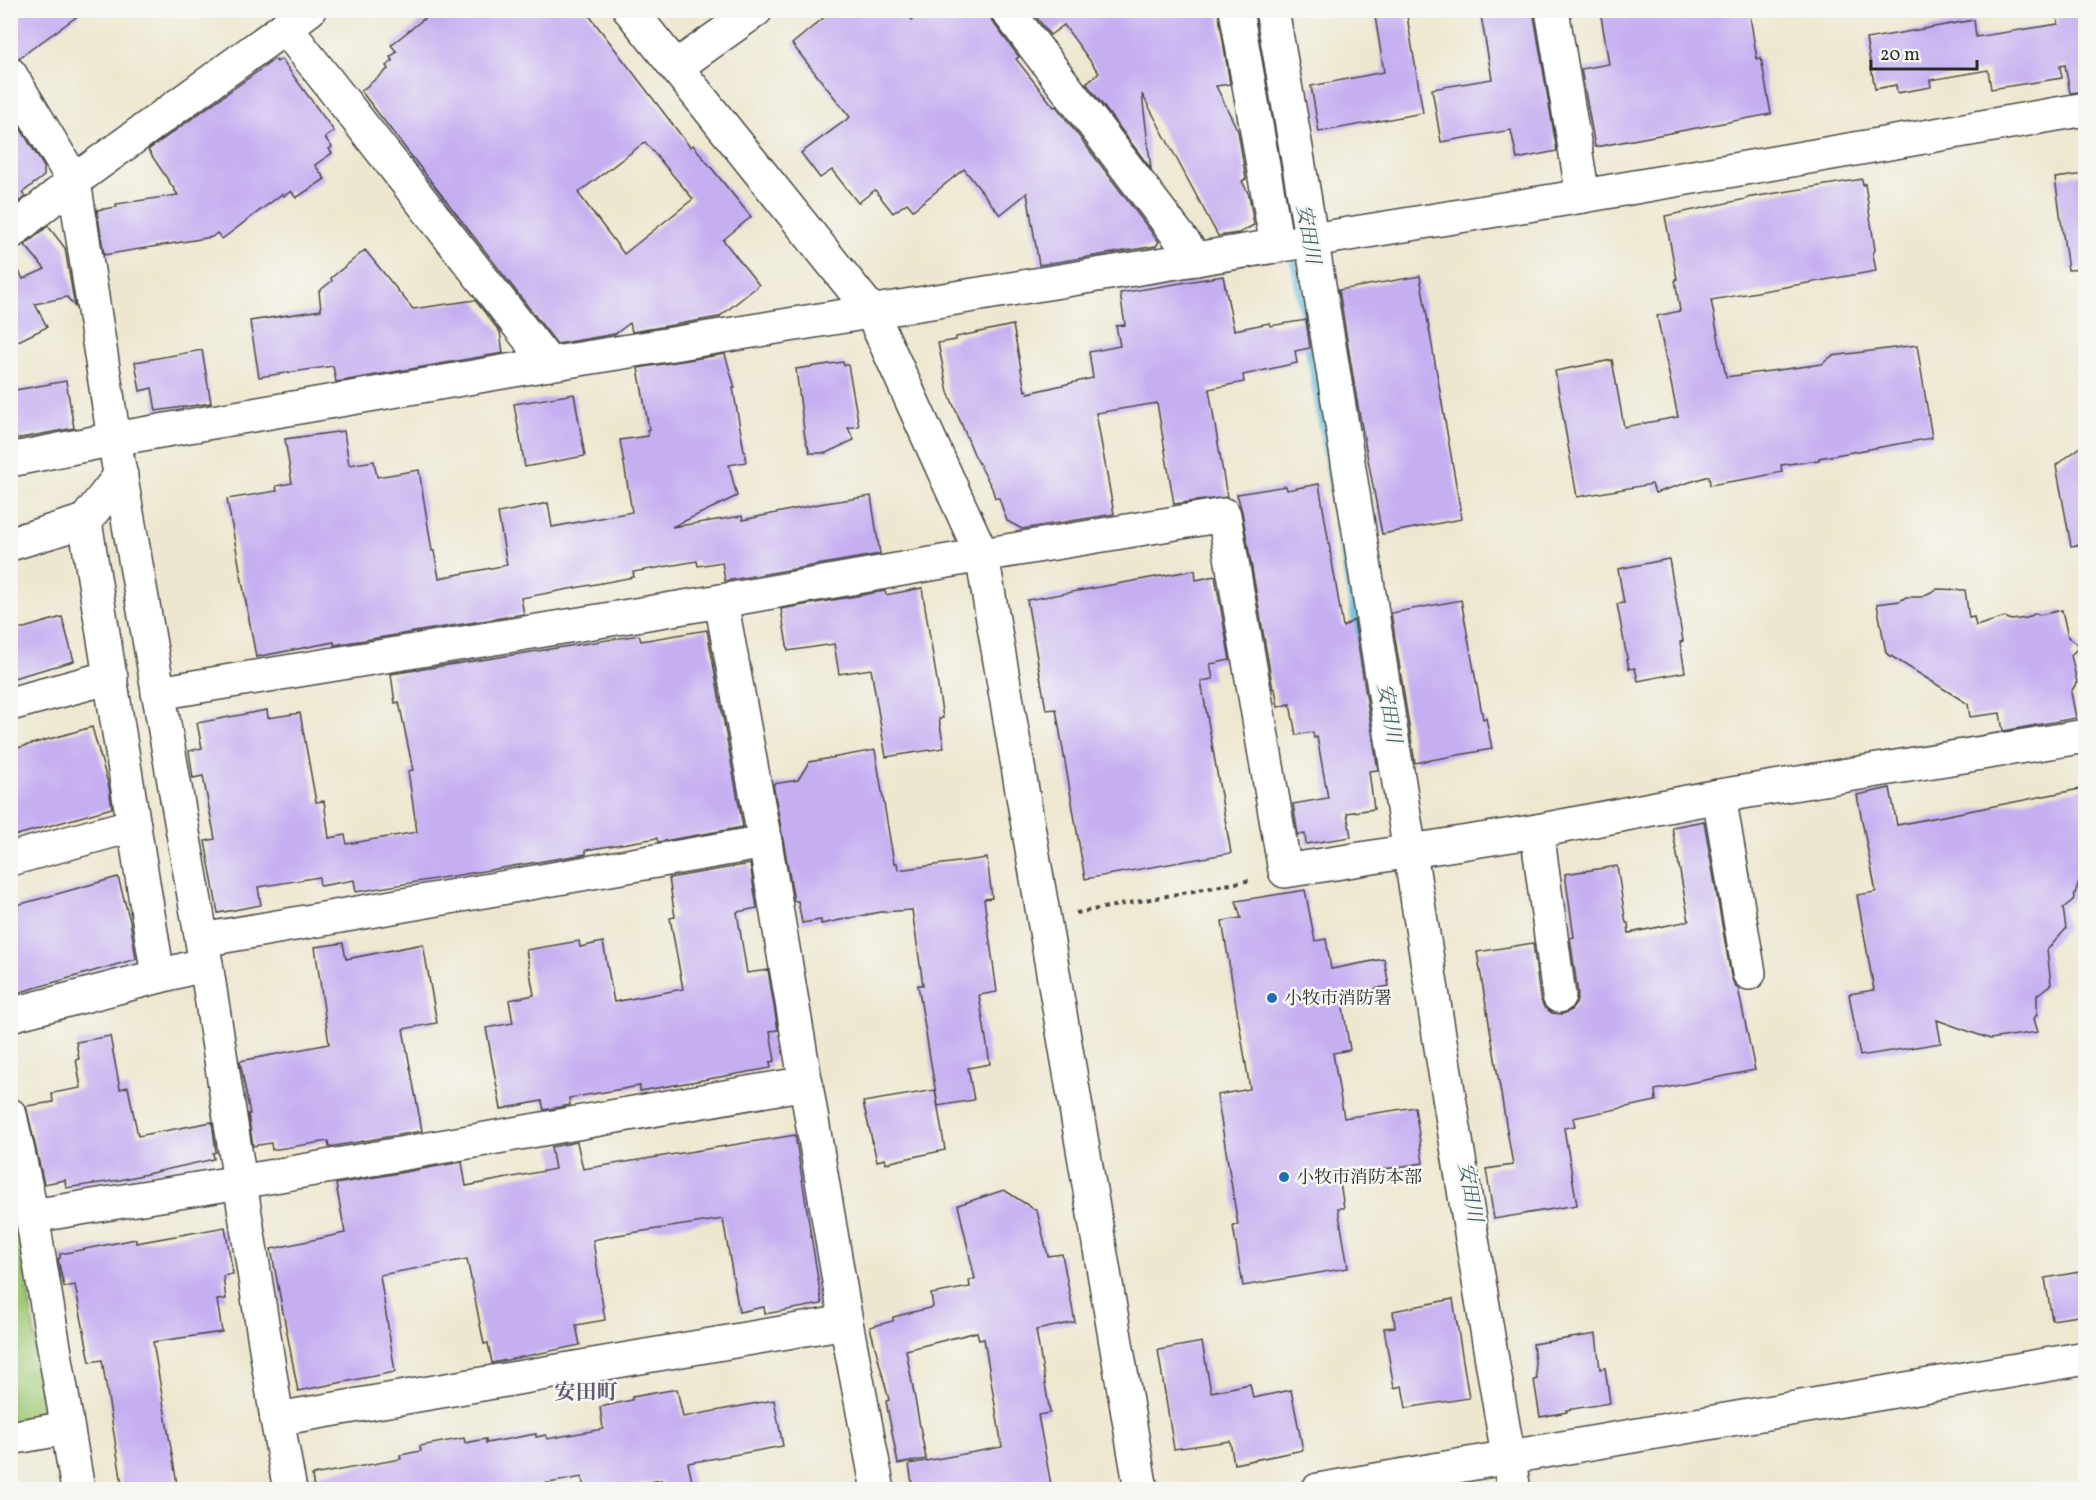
<svg xmlns="http://www.w3.org/2000/svg" width="2096" height="1500" viewBox="0 0 2096 1500" font-family="Vollkorn,'Noto Serif JP',serif">
<style>
.green{fill:#9fc975;stroke:#657a50;stroke-width:1.5}
.lines{fill:none;stroke-linecap:round;stroke-linejoin:round}
.stream{stroke:#57b8d6;stroke-width:10}
.building{fill:#c6aff1;fill-rule:evenodd}
.minor-casing{stroke:#484744;stroke-width:36}
.path{stroke:#484744;stroke-width:4;stroke-dasharray:4.5 4.5;stroke-linecap:butt}
.minor{stroke:#fff;stroke-width:33}
.poi-dot{fill:#1f6fb2;stroke:#f6f6f2;stroke-width:2}
.labels{text-anchor:middle;stroke-width:5;stroke-linejoin:round;paint-order:stroke}
.poi-label{font-size:18px;fill:#2b2b2b;stroke:#f6f6f2;text-anchor:start}
.water-label{font-size:20px;font-style:italic;fill:#3a5c67;stroke:#f6f6f2}
.quarter-label{font-size:21px;font-weight:bold;fill:#615970;stroke:#f6f6f2}
</style>
<rect width="100%" height="100%" fill="#f6f6f2"/>
<filter id="ink" filterUnits="userSpaceOnUse"><feTurbulence type="fractalNoise" baseFrequency=".0167" numOctaves="2"/><feDisplacementMap in="SourceGraphic" scale="12" xChannelSelector="R" yChannelSelector="G"/><feConvolveMatrix kernelMatrix="1 2 1 2 8 2 1 2 1" color-interpolation-filters="sRGB"/></filter>
<filter id="wash" filterUnits="userSpaceOnUse"><feTurbulence type="fractalNoise" baseFrequency=".008" numOctaves="4" result="noise"/><feDisplacementMap in="SourceGraphic" scale="24" xChannelSelector="R" yChannelSelector="G"/><feGaussianBlur stdDeviation="1.35" result="paint"/><feColorMatrix in="noise" values="0 0 0 0 0 0 0 0 0 0 0 0 0 0 0 0 0 1.4 0 .05"/><feComposite in="paint" operator="in"/></filter>
<g filter="url(#wash)">
<rect width="100%" height="100%" fill="#eee7cf"/>
<!-- green -->
<path class="green" d="M10,1187L47,1406L38,1420L10,1425Z"/>
<g class="lines">
<!-- stream -->
<g class="stream">
<path d="M1253,10L1263,72"/>
<path d="M1293,247L1361,649"/>
</g>
</g>
<g id="blocks">
<!-- building -->
<g class="building">
<path d="M10,10H86L19,58L10,55Z"/>
<path d="M435,10H585L690,147L693,145L751,217L723,240L759,285L719,317L632,332L630,323L615,334L557,344L361,91L388,69L386,66L393,61L390,57L397,52L391,45ZM645,142L693,199L624,254L578,193Z"/>
<path d="M833,10H894L899,18L907,12L912,20L925,10H989L992,21L1019,57L1016,59L1054,107L1056,106L1159,242L1156,246L1039,265L1027,193L1000,215L964,169L913,210L907,203L893,213L875,190L858,203L832,170L820,178L801,153L850,117L792,44Z"/>
<path d="M1031,10H1218L1230,84L1216,86L1238,131L1246,179L1242,181L1249,195L1254,225L1239,233L1218,236L1142,94L1151,169L1086,83L1099,73L1064,25L1050,35Z"/>
<path d="M1374,10H1406L1423,113L1319,132L1311,86L1384,72Z"/>
<path d="M1480,10H1533L1557,151L1517,159L1511,130L1441,142L1432,89L1492,79Z"/>
<path d="M1600,10H1749L1757,59L1761,58L1771,114L1595,147L1581,69L1609,64Z"/>
<path d="M2085,12V91L2070,93L2065,65L2060,66L2062,78L1991,89L1988,70L1930,80L1931,87L1897,93L1896,85L1875,89L1866,39L1974,20L1976,37L2058,24L2057,17Z"/>
<path d="M275,59L277,62L281,59L334,131L325,138L332,147L329,149L332,153L315,165L325,179L296,198L291,191L284,196L282,194L222,239L217,233L212,237L104,255L97,210L117,207L116,204L178,195L148,150Z"/>
<path d="M10,111L44,167V176L22,193L25,197L10,208Z"/>
<path d="M2085,174V269L2068,270L2055,178Z"/>
<path d="M1862,179L1863,185L1865,184L1875,250L1873,254L1876,271L1711,300L1726,377L1822,364L1832,356L1917,345L1932,438L1819,458V460L1781,465L1782,472L1753,478L1710,485L1709,476L1655,493L1652,484L1577,497L1555,371L1612,360L1624,427L1678,417L1657,316L1680,311L1675,279H1677L1665,216L1746,199V198Z"/>
<path d="M48,226L65,248L75,307L67,297L35,304L47,327L10,345V254L23,279L45,269L25,245Z"/>
<path d="M365,250L413,309L475,300L500,332L503,353L336,382L333,366L259,377L250,321L321,310L319,291L332,281L331,278Z"/>
<path d="M1223,276L1234,330L1269,323L1270,326L1306,320L1310,348L1295,351L1297,363L1243,375L1244,382L1209,389L1227,497L1174,504L1157,403L1096,413L1114,514L1022,529L1007,521L999,498H995L992,488L974,454L948,392L938,343L956,340V337L1013,325L1025,391L1027,390L1028,393L1093,378L1089,352L1120,346L1116,326L1125,325L1120,293Z"/>
<path d="M1420,276L1462,519L1382,534L1357,401L1339,290Z"/>
<path d="M202,350L211,403L156,411L152,388L140,391L135,362Z"/>
<path d="M725,354L735,388H733L746,462L729,465L737,496L672,527L742,516L743,520L819,504L871,496L880,554L725,581L722,562L698,566L697,561L633,572L634,577L521,598L524,614L334,645V642L256,657L227,499L277,491L276,486L292,483L285,439L344,431L349,465L374,461L377,477L419,470L432,551H434L439,578L507,565L498,513L548,503L552,527L632,512L620,440L648,436L647,430L649,429L638,368Z"/>
<path d="M843,362L844,365H848L859,426L848,428L854,440L826,453H810L805,438L796,369Z"/>
<path d="M66,381L74,428L10,440V391Z"/>
<path d="M574,394L585,456L525,467L514,404Z"/>
<path d="M2085,444V544L2071,546L2056,465Z"/>
<path d="M1319,484L1343,627L1354,620L1378,770L1369,771L1374,809L1347,813L1351,837L1306,844L1305,834L1298,835L1293,804L1328,798L1317,737L1314,738L1313,732L1296,735L1290,704L1278,707L1275,689H1273L1242,512L1237,494L1286,486L1287,490Z"/>
<path d="M1669,559L1683,641L1680,642L1685,672L1638,681L1635,668L1629,669L1617,604L1624,603L1618,569Z"/>
<path d="M1195,570L1196,580L1215,576L1230,660L1210,664L1213,679L1201,681L1231,853L1085,879L1056,709L1046,710L1027,600Z"/>
<path d="M922,588L943,718L939,719L944,748L886,757L871,669L839,674L834,644L788,651L781,609L885,591L886,595Z"/>
<path d="M1937,589L1965,590L1969,618L1974,617L1976,626L2005,617L2011,620L2027,618L2036,613L2040,615L2062,610L2068,637L2080,646L2071,655L2077,682L2071,692L2076,718L2003,731L2000,713L1970,717L1968,704L1886,653L1877,604L1900,601L1906,597H1921Z"/>
<path d="M1461,600L1483,719L1486,718L1492,749L1415,763L1391,613Z"/>
<path d="M62,617L74,661L10,679V632Z"/>
<path d="M707,630L743,827L658,842L657,838L586,850V854L356,892L354,880L320,886L319,877L258,887L261,905L218,913L205,841L215,839L203,776L193,778L189,751L202,748L197,723L267,710L268,718L300,713L316,802L324,801L329,838L345,835L347,844L417,832L408,771L413,770L399,702L395,703L391,674L639,635L641,641Z"/>
<path d="M92,727L109,787L112,808L10,837V750Z"/>
<path d="M875,750L894,863H897L898,870L987,858L992,898L984,899L997,992L979,995L990,1064L968,1068L974,1100L938,1106L918,985H923L912,910L880,912L821,924V920L802,923L798,901H794L773,784L798,780L809,762Z"/>
<path d="M1890,788L1897,825L2085,788V876L2080,878L2073,900L2063,908L2066,929L2047,950L2051,984L2037,995V1014L2034,1019L2038,1032L1990,1039L1937,1020L1941,1043L1860,1056L1849,994L1874,990L1857,895L1876,892L1857,795Z"/>
<path d="M1704,821L1731,976L1734,984L1738,988L1755,1070L1655,1090L1656,1101L1573,1118L1575,1126L1564,1128L1577,1205L1494,1219L1486,1169L1513,1165L1477,952L1533,943L1540,998L1544,1007L1552,1013L1562,1014L1570,1011L1576,1004L1578,994L1570,938L1574,937L1565,874L1617,866L1626,923H1628L1629,933L1689,921L1672,827Z"/>
<path d="M750,864L757,908L737,912L747,973L768,970L778,1030L770,1031L775,1061L770,1062L771,1068L640,1091V1086L569,1098L570,1105L544,1110L542,1101L501,1109L486,1028L513,1023L509,1000L534,995L526,950L579,941L580,947L603,942L614,1002L683,989L670,918L675,917L669,878Z"/>
<path d="M118,877L130,921L136,959L10,995V907Z"/>
<path d="M1305,890L1315,941L1326,939L1331,969L1384,959L1389,986L1341,995L1350,1050L1333,1053L1344,1118L1415,1107L1423,1163L1339,1176L1344,1208H1338L1348,1268L1243,1286L1233,1226L1238,1225L1217,1095L1250,1089L1222,921L1241,918L1236,901Z"/>
<path d="M343,943L346,959L423,944L437,1023L403,1029L422,1131L329,1147L328,1141L272,1150L271,1143L253,1146L248,1114H250L240,1061L329,1044L315,947Z"/>
<path d="M110,1036L120,1089L128,1087L138,1136L212,1122L216,1152L213,1153L214,1159L120,1180L66,1188L65,1180L44,1184L26,1106L53,1102L52,1093L81,1088L76,1059H79L76,1042Z"/>
<path d="M935,1090L945,1150L886,1163L885,1159L877,1161L863,1102Z"/>
<path d="M795,1135L822,1304L765,1314L764,1307L739,1312L723,1219L611,1236L593,1240L605,1320L576,1325L580,1345L492,1363L488,1343L484,1344L467,1259L380,1275L395,1372L298,1391L271,1249L345,1233L336,1184L462,1162L466,1186L555,1169L551,1147L577,1142L583,1169Z"/>
<path d="M1004,1190L1037,1211L1048,1256L1062,1254L1075,1322L1036,1330L1050,1413L1038,1415L1052,1490H913L909,1464L1002,1447L984,1339L979,1340L977,1332L906,1350L926,1459L898,1464L886,1401L889,1400L870,1327L893,1321V1317L933,1307L931,1294L970,1287L969,1280L975,1279L958,1205Z"/>
<path d="M225,1227L233,1274L223,1276L226,1299L217,1300L222,1332L153,1342L178,1490H123L102,1360L90,1362L75,1285L64,1287L58,1259L60,1258V1254L136,1239V1243Z"/>
<path d="M2085,1271V1315L2052,1320L2045,1278Z"/>
<path d="M1453,1299L1469,1398L1406,1408L1402,1386L1394,1388L1384,1328L1395,1327L1393,1311Z"/>
<path d="M1596,1334L1600,1369L1605,1368L1610,1403L1566,1410L1567,1412L1540,1417L1534,1380L1537,1379L1533,1344Z"/>
<path d="M1202,1342L1211,1392L1250,1384L1253,1398L1291,1390L1303,1450L1234,1464L1230,1441L1174,1449L1158,1350Z"/>
<path d="M677,1389L683,1417L774,1400L783,1446L688,1463L694,1490H663L661,1480L611,1490H584L582,1477L509,1490H314L312,1475L401,1459L400,1455L421,1451L420,1446L464,1438L465,1443L486,1439V1443L536,1434V1437L546,1435L547,1439L603,1429L600,1407L632,1400V1397Z"/>
</g>
</g>
</g>
<g filter="url(#ink)">
<use href="#blocks" fill-opacity="0" stroke="#484744" stroke-width="1.5"/>
<g class="lines">
<!-- minor casing -->
<g class="minor-casing">
<g id="minor">
<path d="M630,10L871,311L982,555L1141,1490"/>
<path d="M1007,10L1196,259"/>
<path d="M1236,10L1277,246"/>
<path d="M1272,10C1359,502 1429,997 1514,1490"/>
<path d="M1552,10L1583,196"/>
<path d="M285,27L549,364"/>
<path d="M676,67L756,10"/>
<path d="M10,74L74,181L114,439L206,964L277,1419L290,1490"/>
<path d="M10,233L74,181L309,10"/>
<path d="M10,460L114,439L549,364L1583,196L2086,109"/>
<path d="M85,521L158,976"/>
<path d="M10,544L85,521L121,475"/>
<path d="M721,601L765,842L846,1322L878,1490"/>
<path d="M158,693L721,601L982,555L1224,515L1285,871L1537,831L1719,796L2086,736"/>
<path d="M10,704L111,677"/>
<path d="M1719,796L1749,973"/>
<path d="M1537,831L1559,996"/>
<path d="M10,859L134,825"/>
<path d="M202,940L765,842"/>
<path d="M10,1015L206,964"/>
<path d="M10,1115L32,1216L78,1490"/>
<path d="M32,1216L240,1182L806,1083"/>
<path d="M277,1419L846,1322"/>
<path d="M10,1438L67,1428"/>
<path d="M1318,1490L2086,1358"/>
</g>
</g>
<!-- path -->
<path class="path" d="M1076,913L1252,880"/>
<!-- minor -->
<use href="#minor" class="minor"/>
</g>
</g>
<!-- markers -->
<g class="poi-dot">
<circle cx="1272" cy="998" r="6"/>
<circle cx="1284" cy="1177" r="6"/>
</g>
<g class="labels">
<!-- poi labels -->
<g class="poi-label">
<text x="1284" y="1004">小牧市消防署</text>
<text x="1296" y="1183">小牧市消防本部</text>
</g>
<!-- water labels -->
<g class="water-label">
<text transform="translate(1309 234) rotate(80)" y="7">安田川</text>
<text transform="translate(1390 713) rotate(80)" y="7">安田川</text>
<text transform="translate(1471 1192) rotate(80)" y="7">安田川</text>
</g>
<!-- quarter labels -->
<g class="quarter-label">
<text x="586" y="1399">安田町</text>
</g>
</g>
<!-- margin -->
<rect width="2096" height="1500" fill="none" stroke="#f6f6f2" stroke-width="36"/>
<!-- scale -->
<path d="M1871 60v9h106v-9" fill="none" stroke="#2b2b2b" stroke-width="3"/>
<text x="1880" y="60" font-size="18" fill="#2b2b2b" stroke="#f6f6f2" stroke-width="4.5" paint-order="stroke">20 m</text>
</svg>
